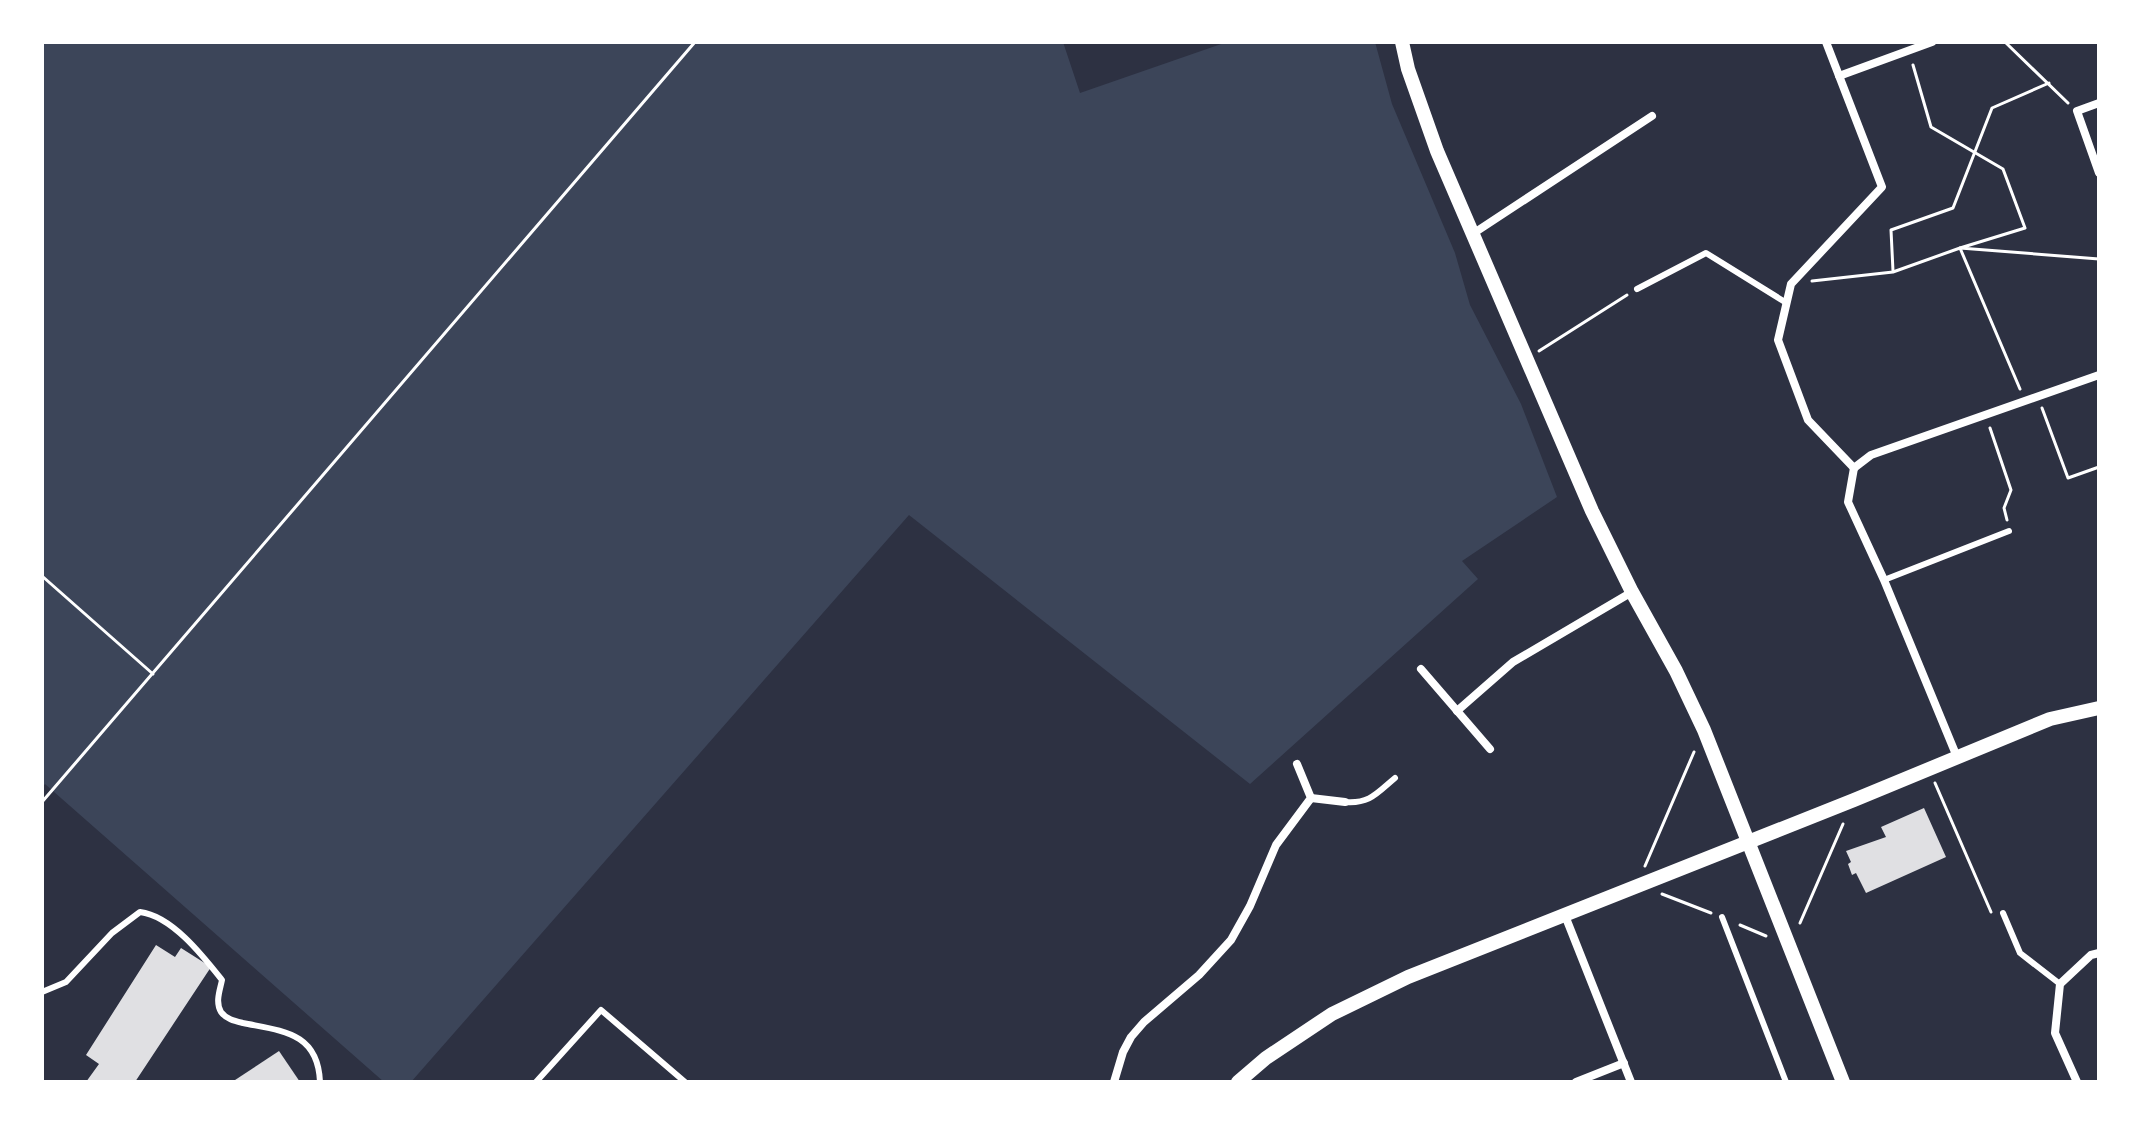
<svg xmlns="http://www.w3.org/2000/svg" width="2141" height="1124" viewBox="0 0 2141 1124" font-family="Ubuntu,sans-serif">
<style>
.green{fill:#3c4559}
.building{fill:#e0e0e3}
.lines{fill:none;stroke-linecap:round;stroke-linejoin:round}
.path{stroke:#fff;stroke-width:3}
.service{stroke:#fff;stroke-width:6}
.minor{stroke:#fff;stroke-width:8}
.tertiary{stroke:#fff;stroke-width:14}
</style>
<rect width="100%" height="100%" fill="#2d3142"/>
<!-- green -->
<path class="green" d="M42,42H1063L1080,93L1227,42H1375L1392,104L1455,253L1470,305L1521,404L1557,497L1462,561L1478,579L1250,784L909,515L411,1082H384L45,784L42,788Z"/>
<!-- building -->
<g class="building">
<path d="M1924,808L1946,857L1866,893L1856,873L1852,875L1848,864L1851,862L1846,851L1886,837L1881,827Z"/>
<path d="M156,945L175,957L181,948L211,967L135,1082H86L99,1064L86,1055Z"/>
<path d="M279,1051L300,1082H232Z"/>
</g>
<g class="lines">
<!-- path -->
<g class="path">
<path d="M2005,42L2068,103"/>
<path d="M1913,65L1931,127L2003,169L2025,228L1960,248L2020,389"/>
<path d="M1893,271L1891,230L1953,208L1992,108L2049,83"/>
<path d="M1812,281L1893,272L1960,248L2099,259"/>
<path d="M1539,351L1627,295"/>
<path d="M2042,408L2068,478L2099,467"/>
<path d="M1990,428L2011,490L2004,508L2007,520"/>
<path d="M42,576L153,674"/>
<path d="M1935,783L1991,912"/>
<path d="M42,802L695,42"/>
<path d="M1645,866L1694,752"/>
<path d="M1662,894L1711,913"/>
<path d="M1800,923L1843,824"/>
<path d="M1740,925L1766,936"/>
</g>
<!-- service -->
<g class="service">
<path d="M1637,289L1706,253L1785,302"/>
<path d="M1884,580L2009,531"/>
<path d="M1345,802C1370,804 1377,793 1395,778"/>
<path d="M2003,913L2020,953L2060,984"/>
<path d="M1722,917L1786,1082"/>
<path d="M42,992L66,982L112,933L140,912C172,916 203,956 222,980C220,990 215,1002 221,1012C226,1019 235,1021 243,1023C282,1031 318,1032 320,1082"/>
<path d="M536,1082L601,1010L685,1082"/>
</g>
<!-- minor -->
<g class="minor">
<path d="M1826,42L1882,187L1791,284L1778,340L1808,420L1854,468"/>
<path d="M1839,76L1932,42"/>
<path d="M2099,103L2077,111L2099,173"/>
<path d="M1474,233L1652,116"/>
<path d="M1854,468L1848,502L1884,580L1957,757"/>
<path d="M1854,468L1871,455L2099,375"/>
<path d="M1421,669L1490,749"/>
<path d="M1457,711L1513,662L1632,592"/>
<path d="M1311,798L1345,802"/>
<path d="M1564,913L1631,1082"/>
<path d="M1114,1082L1123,1052L1131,1037L1144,1022L1199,975L1231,940L1250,906L1276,845L1311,798L1297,764"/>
<path d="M1576,1082L1624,1063"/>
<path d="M2077,1082L2055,1033L2060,984L2091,955L2099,953"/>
</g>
<!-- tertiary -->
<g class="tertiary">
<path d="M1402,42L1408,69L1437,151L1592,511L1632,592L1676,671L1704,730L1843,1082"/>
<path d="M1238,1082L1266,1058L1332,1014L1408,977L1854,800L2050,719L2099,708"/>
</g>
</g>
<!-- border -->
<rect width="2141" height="1124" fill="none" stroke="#ffffff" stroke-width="88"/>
</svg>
